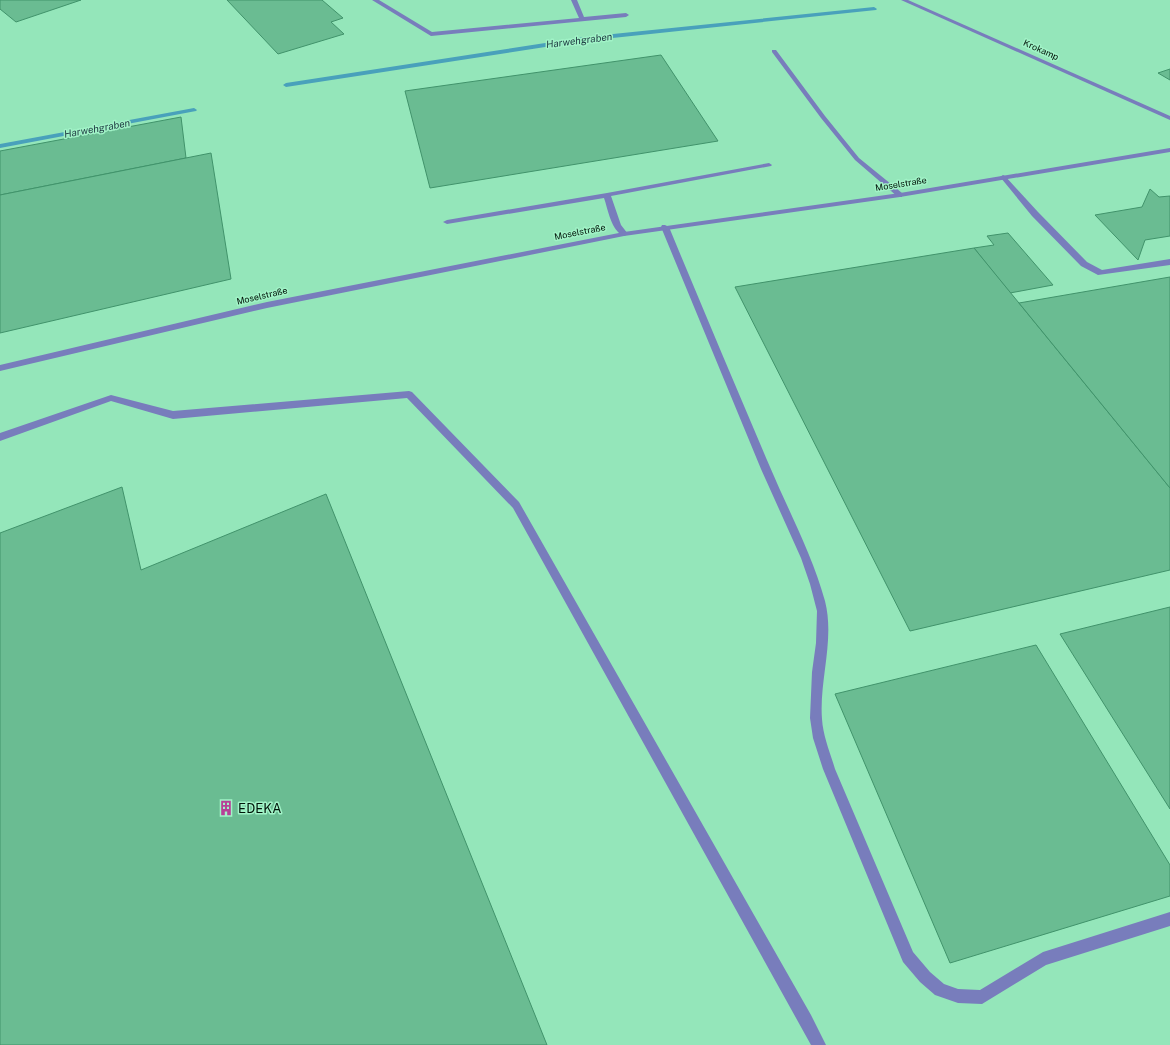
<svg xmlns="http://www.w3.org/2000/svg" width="1170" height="1045" viewBox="0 0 1170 1045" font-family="'Public Sans',sans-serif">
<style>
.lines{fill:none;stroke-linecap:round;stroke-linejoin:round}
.stream{fill:#49a1bb;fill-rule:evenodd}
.building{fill:#6abc92;stroke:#41936b}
.service{fill:#787dbc;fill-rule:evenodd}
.minor{fill:#787dbc;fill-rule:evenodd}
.labels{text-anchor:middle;stroke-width:3;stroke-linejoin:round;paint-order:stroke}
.far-street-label{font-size:9px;fill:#001409;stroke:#a1f3c7}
.far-water-label{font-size:10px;font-style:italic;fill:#1b363f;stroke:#a1f3c7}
.near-poi-label{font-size:13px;fill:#001409;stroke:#a1f3c7;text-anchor:start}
</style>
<rect width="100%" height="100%" fill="#94e6ba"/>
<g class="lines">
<!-- stream -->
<g class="stream">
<path d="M874,7L877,9L876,10L584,41L286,87L283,85L286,83L584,37Z"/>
<path d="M194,108L197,110L196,111L0,148V144Z"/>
</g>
</g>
<!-- building -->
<g class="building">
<path d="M0,0H81L16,22L0,9Z"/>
<path d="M227,0H322L343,18L331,22L344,34L278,54Z"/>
<path d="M661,55L718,141L430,188L405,91Z"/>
<path d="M1170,69V80L1158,73Z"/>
<path d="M181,117L186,158L0,195V151Z"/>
<path d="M211,153L231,279L0,333V195Z"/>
<path d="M1150,189L1159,197L1170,196V236L1145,240L1138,260L1095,215L1142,207Z"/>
<path d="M1008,233L1053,285L1010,293L974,248L994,245L987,236Z"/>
<path d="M974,248L1170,488V570L910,631L735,287Z"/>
<path d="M1170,277V488L1019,303Z"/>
<path d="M122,487L141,570L326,494L547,1045H0V533Z"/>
<path d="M1170,607V809L1060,634Z"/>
<path d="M1036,645L1170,865V896L950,963L835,694Z"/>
</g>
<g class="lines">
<!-- service -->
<g class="service">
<path d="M372,0H379L432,32L579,18L571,0H577L584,17L626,13L629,15L626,17L431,36Z"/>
<path d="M772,50H776L825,116L859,158L902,193V197H898L855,160L821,118L772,52Z"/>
<path d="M769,163L772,165L771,166L611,196L621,225L628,234L624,236C611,231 608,209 604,198L447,224L443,222L447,220L607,193Z"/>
<path d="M1003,175L1005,176L1038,212L1087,262L1102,270L1170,259V265L1098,275L1081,266L1032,216L1001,178L1000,177Z"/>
<path d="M662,225H665L669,227C702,307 736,387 770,467C789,512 812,554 825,601C835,640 819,680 822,719C823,736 830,752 835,769L913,952L930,972L944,984L958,989L980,990L1043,952L1170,912V926L1046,965L982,1004L958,1003L935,995L920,982L903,962L823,769L813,738L810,718L812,672L816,643L817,611L810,584L801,558L761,469L661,227Z"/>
<path d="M409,391L412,392L519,502L811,1015L826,1045H811L513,508L407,398L173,419L111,401L0,441V433L111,395L173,411Z"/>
</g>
<!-- minor -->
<g class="minor">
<path d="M901,0H908L1170,116V120Z"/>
<path d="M1170,148V152L900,197L624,236L267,308L0,371V365L267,302L624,232L900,193Z"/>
</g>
</g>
<!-- icons -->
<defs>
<g id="building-bare" transform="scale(1.2)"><path d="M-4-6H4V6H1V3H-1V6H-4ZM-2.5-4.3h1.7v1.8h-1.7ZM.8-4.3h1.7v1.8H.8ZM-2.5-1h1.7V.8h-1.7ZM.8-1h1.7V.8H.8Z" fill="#b74097" stroke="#a1f3c7" stroke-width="2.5" paint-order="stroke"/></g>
</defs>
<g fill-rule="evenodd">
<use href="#building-bare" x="226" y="808"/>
</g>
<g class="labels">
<!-- far-street labels -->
<g class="far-street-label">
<text transform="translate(1041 50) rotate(24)" y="3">Krokamp</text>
<text transform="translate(901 184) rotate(-9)" y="3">Moselstraße</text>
<text transform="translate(580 232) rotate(-11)" y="3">Moselstraße</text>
<text transform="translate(262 296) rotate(-13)" y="3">Moselstraße</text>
</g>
<!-- far-water labels -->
<g class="far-water-label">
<text transform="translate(579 40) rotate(-7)" y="4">Harwehgraben</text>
<text transform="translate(97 128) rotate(-10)" y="4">Harwehgraben</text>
</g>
<!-- near-poi labels -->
<g class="near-poi-label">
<text x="238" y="813">EDEKA</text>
</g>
</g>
</svg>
